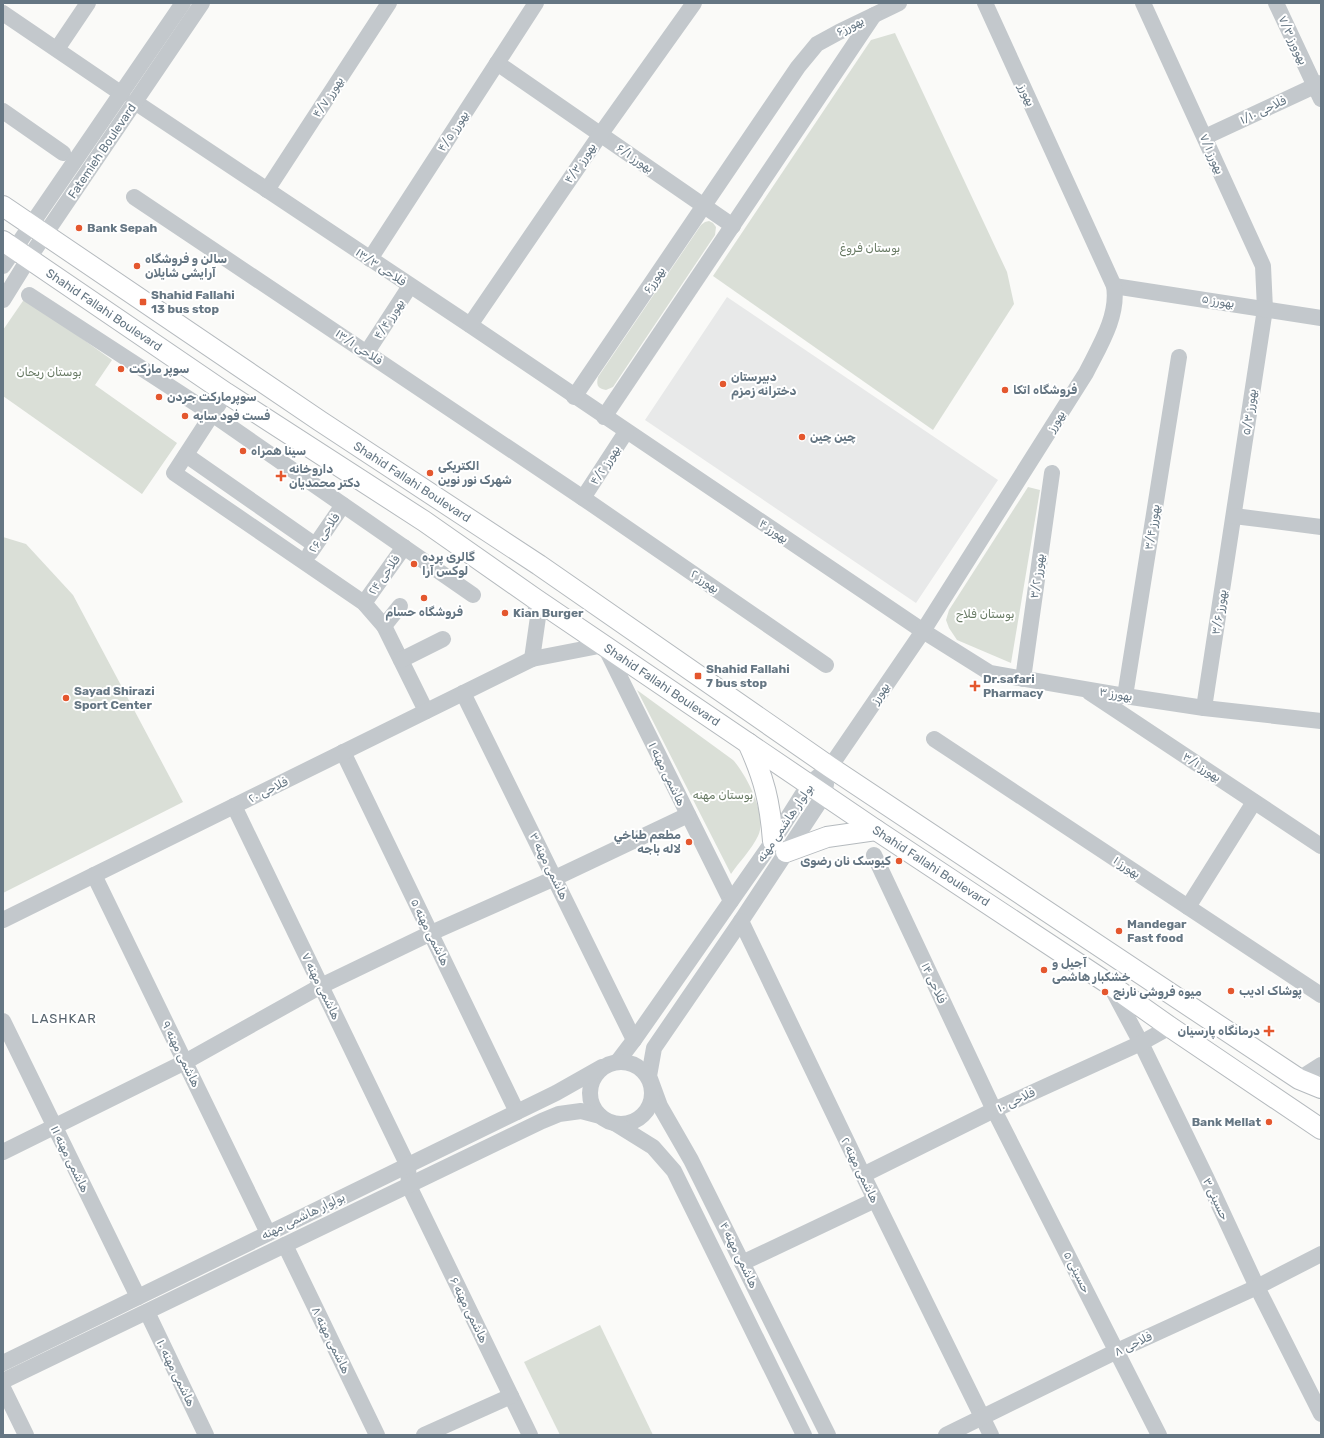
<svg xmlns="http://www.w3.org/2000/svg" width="1324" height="1438" viewBox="0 0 1324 1438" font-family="Rubik,Cairo,sans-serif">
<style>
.built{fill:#e8e9e9}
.green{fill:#dadfd7}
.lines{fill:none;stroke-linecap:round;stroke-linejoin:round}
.major-casing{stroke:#b5babe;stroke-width:22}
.minor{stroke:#c3c8cc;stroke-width:16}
.major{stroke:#fff;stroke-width:20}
.poi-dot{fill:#e4572e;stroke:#fff;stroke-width:1.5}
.labels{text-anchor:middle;stroke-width:4;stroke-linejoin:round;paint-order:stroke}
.street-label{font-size:12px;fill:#657683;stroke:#fff}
.poi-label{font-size:12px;font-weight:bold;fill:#657683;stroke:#fff;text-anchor:start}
.park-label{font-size:12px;fill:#687a64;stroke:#fff}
.neighbourhood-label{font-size:13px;letter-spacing:1px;fill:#57646e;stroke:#fff}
</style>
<rect width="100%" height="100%" fill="#fafaf8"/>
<!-- built -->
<path class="built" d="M727,297L998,480L916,603L645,420Z"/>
<!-- green -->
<g class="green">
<path d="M895,33L1007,272L1014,304L933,430L713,276L871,40Z"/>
<path d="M709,221L713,223L716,227L715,235L613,387L606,390C598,389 596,385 598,377L701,225L705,222Z"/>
<path d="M25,298L112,360L95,385L177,443L142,494L3,396V330Z"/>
<path d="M1028,487L1040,490L1011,663L957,640L949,628L946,620L949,610Z"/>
<path d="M3,537L26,544L73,595L183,802L3,893Z"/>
<path d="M637,690L733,760C746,774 768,816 758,836C752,849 739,862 731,874Z"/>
<path d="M600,1325L653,1435H560L524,1362Z"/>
</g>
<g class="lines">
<!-- major casing -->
<g class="major-casing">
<g id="major">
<path d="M3,206L320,421L539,565L830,767L1299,1079L1321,1088"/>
<path d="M3,241L226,393L424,521L534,598L876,830L1109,984L1170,1027L1321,1129"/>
<path d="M748,743C764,778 770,802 773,841"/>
<path d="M786,852L827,837L876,830"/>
</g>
</g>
<!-- minor -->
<g class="minor">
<path d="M1143,3L1263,266L1265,309L1204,708"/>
<path d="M1276,3L1321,99"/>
<path d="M3,13L122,94"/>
<path d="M57,49L88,3"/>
<path d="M497,63L733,226"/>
<path d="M135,102L470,325L923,631L990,673L1125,696L1204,708L1321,721"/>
<path d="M3,111L63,153"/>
<path d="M1205,137L1321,83"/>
<path d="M267,190L389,3"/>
<path d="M134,197L583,498L826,665"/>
<path d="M370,259L536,3"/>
<path d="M3,266L183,3"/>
<path d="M1114,286L1321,318"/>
<path d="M29,295L212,414L473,595"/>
<path d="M3,300L29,258L202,3"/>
<path d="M470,325L600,135L694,3"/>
<path d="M367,352L410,286"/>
<path d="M226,393L174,473L364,603L384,626L426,711"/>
<path d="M574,397L798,67L817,44L839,32L899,3"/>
<path d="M604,417L874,15"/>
<path d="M186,455L315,545"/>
<path d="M583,498L626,432"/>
<path d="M1234,516L1321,527"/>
<path d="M310,553L343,505"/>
<path d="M364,603L404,547"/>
<path d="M384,626L400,606"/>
<path d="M532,659L538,617L534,598"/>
<path d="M401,660L443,639"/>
<path d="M1023,679L1052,473"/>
<path d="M1089,692L1321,846"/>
<path d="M463,693L634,1040"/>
<path d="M1125,696L1179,357"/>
<path d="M934,739L1321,995"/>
<path d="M343,752L517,1112"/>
<path d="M826,784L824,795L741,921L654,1048L649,1076L660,1106L691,1160L828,1435"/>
<path d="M234,806L408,1166L409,1186L530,1435"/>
<path d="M874,855L994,1110L1159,1435"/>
<path d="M94,875L268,1233"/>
<path d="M1188,907L1254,802"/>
<path d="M3,920L532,659L604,645L731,901"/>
<path d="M741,921L863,1175L991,1435"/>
<path d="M1110,985L1141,1043L1206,1177L1257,1287L1321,1414"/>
<path d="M3,1021L138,1297"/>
<path d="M618,1061L634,1040L773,841L809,784L830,767L923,631L1086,373C1099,347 1119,316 1114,286L985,3"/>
<circle cx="621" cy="1093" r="31"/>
<path d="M1299,1079L1321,1065"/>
<path d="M616,1124L653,1147L674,1171L804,1435"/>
<path d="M3,1152L185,1062L321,986L431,933L555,878L688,815"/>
<path d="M863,1175L994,1110L1141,1043L1170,1027"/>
<path d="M285,1245L377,1435"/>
<path d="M742,1263L875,1200"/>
<path d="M147,1312L206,1435"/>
<path d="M3,1363L556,1093L602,1067"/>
<path d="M3,1381L542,1121L559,1114L581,1111L600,1116"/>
<path d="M3,1388L26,1435"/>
<path d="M424,1435L511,1396"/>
<path d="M946,1435L1117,1351L1257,1287L1321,1254"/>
</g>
<!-- major -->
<use href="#major" class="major"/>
</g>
<!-- markers -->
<g class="poi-dot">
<circle cx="79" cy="228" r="4"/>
<circle cx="137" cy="266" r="4"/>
<rect x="139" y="298" width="8" height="8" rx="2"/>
<circle cx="121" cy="369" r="4"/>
<circle cx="723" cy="384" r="4"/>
<circle cx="1005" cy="390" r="4"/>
<circle cx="159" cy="397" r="4"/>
<circle cx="185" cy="416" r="4"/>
<circle cx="802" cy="437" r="4"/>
<circle cx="243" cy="451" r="4"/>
<circle cx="430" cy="473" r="4"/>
<path d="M279 470h4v4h4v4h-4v4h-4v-4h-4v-4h4z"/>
<circle cx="414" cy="564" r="4"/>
<circle cx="424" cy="598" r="4"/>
<circle cx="505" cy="613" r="4"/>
<rect x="694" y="672" width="8" height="8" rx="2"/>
<path d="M973 680h4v4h4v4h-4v4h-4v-4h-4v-4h4z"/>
<circle cx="66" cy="698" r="4"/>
<circle cx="689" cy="842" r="4"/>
<circle cx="899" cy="861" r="4"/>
<circle cx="1119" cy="931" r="4"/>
<circle cx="1044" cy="970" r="4"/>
<circle cx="1231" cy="991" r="4"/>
<circle cx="1105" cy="992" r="4"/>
<path d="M1267 1025h4v4h4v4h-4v4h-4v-4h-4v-4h4z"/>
<circle cx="1269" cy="1122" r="4"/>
</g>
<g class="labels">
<!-- street labels -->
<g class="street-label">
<text transform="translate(850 26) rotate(-27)" y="4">بهورز۶</text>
<text transform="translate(1293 40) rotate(65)" y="4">بهوورز ۷/۳</text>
<text transform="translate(1027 95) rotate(65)" y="4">بهورز</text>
<text transform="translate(328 97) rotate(-57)" y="4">بهورز ۴/۷</text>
<text transform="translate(1263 110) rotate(-25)" y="4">فلاحی ۱/۱۰</text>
<text transform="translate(453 131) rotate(-57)" y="4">بهورز ۴/۵</text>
<text transform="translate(102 151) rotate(-56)" y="4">Fatemieh Boulevard</text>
<text transform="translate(1212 154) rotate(66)" y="4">بهورز ۷/۱</text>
<text transform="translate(635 158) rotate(34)" y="4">بهورز ۶/۱</text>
<text transform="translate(580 163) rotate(-56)" y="4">بهورز ۴/۳</text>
<text transform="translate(381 267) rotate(34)" y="4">فلاحی ۱۳/۳</text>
<text transform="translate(654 280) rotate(-56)" y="4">بهورز۶</text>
<text transform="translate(1218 301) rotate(9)" y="4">بهورز ۵</text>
<text transform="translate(104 310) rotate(34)" y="4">Shahid Fallahi Boulevard</text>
<text transform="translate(389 319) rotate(-57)" y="4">بهورز ۴/۴</text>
<text transform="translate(359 347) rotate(34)" y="4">فلاحی ۱۳/۱</text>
<text transform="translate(1249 412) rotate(-82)" y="4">بهورز ۵/۳</text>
<text transform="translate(1056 421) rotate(-58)" y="4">بهورز</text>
<text transform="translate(605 465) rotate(-57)" y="4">بهورز ۴/۲</text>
<text transform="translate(412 482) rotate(33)" y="4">Shahid Fallahi Boulevard</text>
<text transform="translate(1152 527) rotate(-81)" y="4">بهورز ۳/۴</text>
<text transform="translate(774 531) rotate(34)" y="4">بهورز ۴</text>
<text transform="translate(324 533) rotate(-55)" y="4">فلاحی ۲۶</text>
<text transform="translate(384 575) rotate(-54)" y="4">فلاحی ۲۴</text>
<text transform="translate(1037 576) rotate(-82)" y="4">بهورز ۳/۲</text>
<text transform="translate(705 581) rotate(34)" y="4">بهورز ۲</text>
<text transform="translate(1219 612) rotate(-81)" y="4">بهورز ۳/۶</text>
<text transform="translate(662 685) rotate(34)" y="4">Shahid Fallahi Boulevard</text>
<text transform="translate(880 693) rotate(-56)" y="4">بهورز</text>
<text transform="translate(1116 694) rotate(9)" y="4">بهورز ۳</text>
<text transform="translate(1202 767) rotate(33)" y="4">بهورز ۳/۱</text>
<text transform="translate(667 774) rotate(64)" y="4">هاشمی مهنه ۱</text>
<text transform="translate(268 790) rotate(-26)" y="4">فلاحی ۲۰</text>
<text transform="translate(785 823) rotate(-56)" y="4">بولوار هاشمی مهنه</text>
<text transform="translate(549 866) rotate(64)" y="4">هاشمی مهنه ۳</text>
<text transform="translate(931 866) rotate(33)" y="4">Shahid Fallahi Boulevard</text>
<text transform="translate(1127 867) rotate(33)" y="4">بهورز ۱</text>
<text transform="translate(430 932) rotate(64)" y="4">هاشمی مهنه ۵</text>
<text transform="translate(934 983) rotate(65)" y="4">فلاحی ۱۴</text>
<text transform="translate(321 986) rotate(64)" y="4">هاشمی مهنه ۷</text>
<text transform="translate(181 1054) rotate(64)" y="4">هاشمی مهنه ۹</text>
<text transform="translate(1016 1100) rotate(-25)" y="4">فلاحی ۱۰</text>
<text transform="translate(70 1159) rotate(64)" y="4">هاشمی مهنه ۱۱</text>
<text transform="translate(860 1170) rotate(64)" y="4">هاشمی مهنه ۲</text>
<text transform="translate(1216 1199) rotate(65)" y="4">حسینی ۳</text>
<text transform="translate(303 1216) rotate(-26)" y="4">بولوار هاشمی مهنه</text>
<text transform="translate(739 1255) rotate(64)" y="4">هاشمی مهنه ۴</text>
<text transform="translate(1077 1272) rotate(63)" y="4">حسینی ۵</text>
<text transform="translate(469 1310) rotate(64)" y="4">هاشمی مهنه ۶</text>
<text transform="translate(331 1340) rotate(64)" y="4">هاشمی مهنه ۸</text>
<text transform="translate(1133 1344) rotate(-25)" y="4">فلاحی ۸</text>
<text transform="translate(176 1373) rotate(64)" y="4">هاشمی مهنه ۱۰</text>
</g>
<!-- poi labels -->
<g class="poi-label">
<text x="87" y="232">Bank Sepah</text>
<text x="145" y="263">سالن و فروشگاه<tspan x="145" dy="14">آرایشی شایلان</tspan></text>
<text x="151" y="299">Shahid Fallahi<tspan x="151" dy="14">13 bus stop</tspan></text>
<text x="129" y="373">سوپر مارکت</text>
<text x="731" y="381">دبیرستان<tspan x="731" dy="14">دخترانه زمزم</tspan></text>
<text x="1013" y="394">فروشگاه اتکا</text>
<text x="167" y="401">سوپرمارکت جردن</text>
<text x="193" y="420">فست فود سایه</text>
<text x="810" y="441">چین چین</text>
<text x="251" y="455">سینا همراه</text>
<text x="438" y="470">الکتریکی<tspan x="438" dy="14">شهرک نور نوین</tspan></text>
<text x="289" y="473">داروخانه<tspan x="289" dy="14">دکتر محمدیان</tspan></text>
<text x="422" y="561">گالری پرده<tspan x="422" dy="14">لوکس آرا</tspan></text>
<text x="424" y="616" text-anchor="middle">فروشگاه حسام</text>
<text x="513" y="617">Kian Burger</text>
<text x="706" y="673">Shahid Fallahi<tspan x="706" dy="14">7 bus stop</tspan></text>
<text x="983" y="683">Dr.safari<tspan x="983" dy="14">Pharmacy</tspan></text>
<text x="74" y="695">Sayad Shirazi<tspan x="74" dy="14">Sport Center</tspan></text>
<text x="681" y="839" text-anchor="end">مطعم طباخي<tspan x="681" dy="14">لاله باجه</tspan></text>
<text x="891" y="865" text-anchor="end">کیوسک نان رضوی</text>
<text x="1127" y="928">Mandegar<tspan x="1127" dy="14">Fast food</tspan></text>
<text x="1052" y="967">آجیل و<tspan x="1052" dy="14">خشکبار هاشمی</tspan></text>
<text x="1239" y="995">پوشاک ادیب</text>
<text x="1113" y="996">میوه فروشی نارنج</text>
<text x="1260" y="1035" text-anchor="end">درمانگاه پارسیان</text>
<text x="1261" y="1126" text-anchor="end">Bank Mellat</text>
</g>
<!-- park labels -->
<g class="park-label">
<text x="870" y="252">بوستان فروغ</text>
<text x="49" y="376">بوستان ریحان</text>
<text x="985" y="618">بوستان فلاح</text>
<text x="723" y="799">بوستان مهنه</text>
</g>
<!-- neighbourhood labels -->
<g class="neighbourhood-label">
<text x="64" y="1023">LASHKAR</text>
</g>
</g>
<!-- border -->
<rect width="1324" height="1438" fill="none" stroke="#657683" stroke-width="8"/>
</svg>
